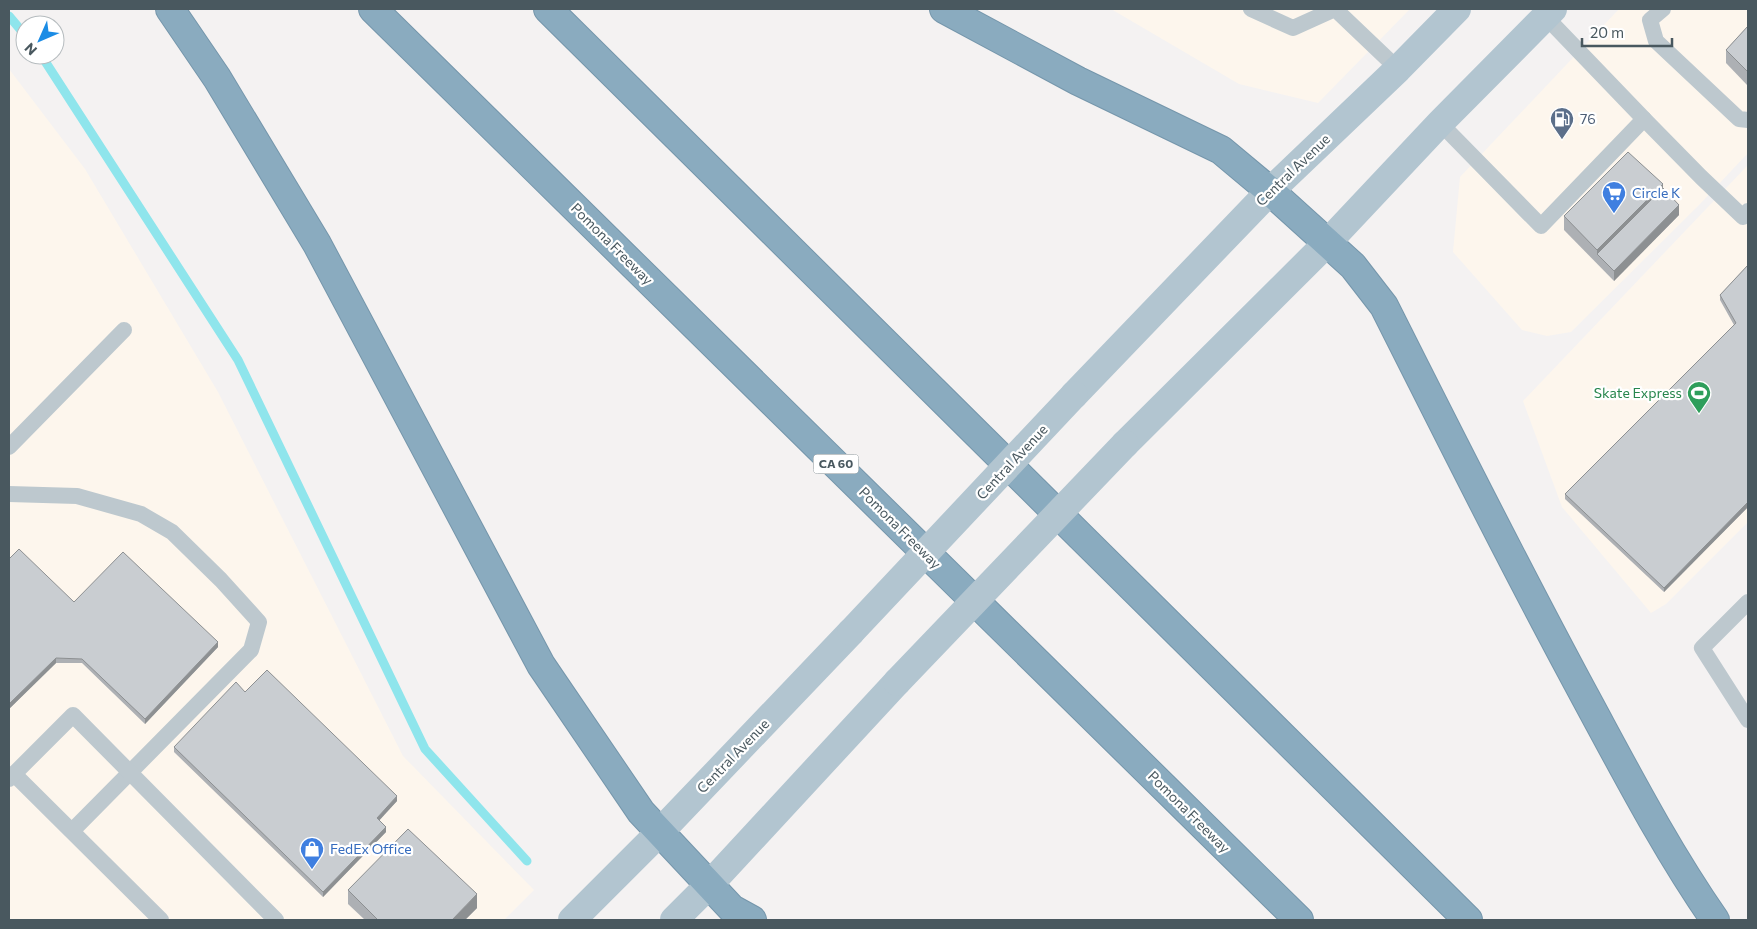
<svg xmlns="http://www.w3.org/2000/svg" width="1757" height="929" viewBox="0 0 1757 929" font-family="Commissioner,sans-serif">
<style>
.commercial{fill:#fdf6ed}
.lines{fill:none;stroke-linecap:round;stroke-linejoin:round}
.stream{stroke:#8fe5ec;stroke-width:9}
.highway-casing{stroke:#7596ab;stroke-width:30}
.lane{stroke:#bdc8ce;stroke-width:16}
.primary{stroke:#b2c5d0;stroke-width:28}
.highway{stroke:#8aabbf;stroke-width:28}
.primary-bridge{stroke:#b2c5d0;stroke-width:28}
.wall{fill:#adb0b4}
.shaded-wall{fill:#8d9092}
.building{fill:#c9cdd1;stroke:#8d9092}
.labels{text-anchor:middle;stroke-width:4.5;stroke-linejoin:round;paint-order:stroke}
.shield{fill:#fff;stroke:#808a8f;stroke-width:1}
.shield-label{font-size:12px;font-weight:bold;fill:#49585f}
.service-label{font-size:14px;fill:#4e5e75;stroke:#fff;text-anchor:start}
.street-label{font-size:14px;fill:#49585f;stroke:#fff}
.shop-label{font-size:14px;fill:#366cbe;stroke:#fff;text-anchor:start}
.leisure-label{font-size:14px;fill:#27864d;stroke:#fff;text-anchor:end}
</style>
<rect width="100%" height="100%" fill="#f4f2f2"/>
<!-- commercial -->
<g class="commercial">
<path d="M1111,9H1410L1318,103L1239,84Z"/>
<path d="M1619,9H1748V153L1700,204L1571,332L1547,336L1522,330L1453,252L1460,177Z"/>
<path d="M9,69L85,169L218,392L403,756L534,890L504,920H9Z"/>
<path d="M1748,165V522L1666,604L1651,613L1562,507L1523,401Z"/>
</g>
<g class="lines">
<!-- stream -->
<g class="stream">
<path d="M9,16L25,35"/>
<path d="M41,55L238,360L425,749L527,861"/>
</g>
<!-- highway casing -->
<g class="highway-casing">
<g id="highway">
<path d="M170,9L217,78L317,244L541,665L641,812L732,909L752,920"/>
<path d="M373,9L1299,920"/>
<path d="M548,9L1468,920"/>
<path d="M944,9L1078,81L1221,150L1270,191L1353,266L1384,306C1451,439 1517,571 1588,702C1628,776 1667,851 1715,920"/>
</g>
</g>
<!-- lane -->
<g class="lane">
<path d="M1251,9L1293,28L1335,9L1398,69"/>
<path d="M1663,9L1650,20L1656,41L1739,119L1748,120"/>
<path d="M1545,16L1644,119"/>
<path d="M1440,123L1541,226L1644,119L1701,177L1743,217L1748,211"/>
<path d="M9,447L124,330"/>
<path d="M9,494L77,496L141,514L172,532L221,580L259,622L251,650L72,831"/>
<path d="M1748,602L1702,648L1748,720"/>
<path d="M14,774L161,920"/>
<path d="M9,779L73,715L276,920"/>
</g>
<!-- primary -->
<g class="primary">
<path d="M1074,395L1270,191L1398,69L1457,9"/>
<path d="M1125,444L1328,242L1440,123L1553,9"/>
<path d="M572,920L659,833L851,632"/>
<path d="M674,920L710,884L897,682"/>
</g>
<!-- highway -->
<use href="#highway" class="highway"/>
<!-- primary-bridge -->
<g class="primary-bridge">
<path d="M851,632L1074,395"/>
<path d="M897,682L1125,444"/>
</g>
</g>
<!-- wall -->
<g class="wall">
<path d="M1748,26V86L1726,63V50Z"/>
<path d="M1663,188L1679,215L1614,281L1564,230V216Z"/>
<path d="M1748,265V507L1664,592L1565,499V494L1734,325L1720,300V295Z"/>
<path d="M9,559L74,602L218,647L145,724L82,663H56L9,709Z"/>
<path d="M245,692L397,801L379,820L386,832L323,897L174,752V747Z"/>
<path d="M348,890L477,908L465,920H365L348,904Z"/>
</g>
<!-- shaded-wall -->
<g class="shaded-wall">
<path d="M1663,184V197L1597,254V250Z"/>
<path d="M1679,205V215L1614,281V271Z"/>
<path d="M1748,502V507L1664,592V588Z"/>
<path d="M218,642V647L145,724V719Z"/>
<path d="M56,658V663L9,709V704Z"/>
<path d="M397,796V801L377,823V818Z"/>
<path d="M386,827V832L323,897V892Z"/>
<path d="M477,894V908L465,920H452Z"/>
</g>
<!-- building -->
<g class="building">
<path d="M1748,26V72L1726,50Z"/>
<path d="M1628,152L1663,184L1597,250L1564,216Z"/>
<path d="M1663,188L1679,205L1614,271L1597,254Z"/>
<path d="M1748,265V502L1664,588L1565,494L1736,323L1720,295Z"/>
<path d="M19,549L74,602L123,552L218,642L145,719L82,659L56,658L9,704V559Z"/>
<path d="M267,670L397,796L377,818L386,827L323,892L174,747L236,682L245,692Z"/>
<path d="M408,829L477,894L452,920H378L348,890Z"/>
</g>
<!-- icons -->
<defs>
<g id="fuel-pin" transform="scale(1.25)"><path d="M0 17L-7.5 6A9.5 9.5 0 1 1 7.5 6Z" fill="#5c6f8a" stroke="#fff"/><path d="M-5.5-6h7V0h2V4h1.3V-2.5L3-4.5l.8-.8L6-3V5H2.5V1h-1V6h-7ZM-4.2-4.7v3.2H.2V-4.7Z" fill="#fff"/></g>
<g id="supermarket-pin" transform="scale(1.25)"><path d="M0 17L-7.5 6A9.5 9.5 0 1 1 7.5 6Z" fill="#3f7fe0" stroke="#fff"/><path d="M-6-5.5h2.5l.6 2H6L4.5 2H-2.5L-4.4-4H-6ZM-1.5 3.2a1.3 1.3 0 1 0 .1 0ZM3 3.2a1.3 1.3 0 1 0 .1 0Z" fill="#fff"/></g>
<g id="stadium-pin" transform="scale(1.25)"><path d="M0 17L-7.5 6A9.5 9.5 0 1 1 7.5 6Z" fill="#2e9e5b" stroke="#fff"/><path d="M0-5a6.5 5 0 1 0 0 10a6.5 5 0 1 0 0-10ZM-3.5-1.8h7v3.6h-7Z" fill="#fff"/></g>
<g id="shop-pin" transform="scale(1.25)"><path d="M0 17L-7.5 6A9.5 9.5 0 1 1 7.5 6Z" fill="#3f7fe0" stroke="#fff"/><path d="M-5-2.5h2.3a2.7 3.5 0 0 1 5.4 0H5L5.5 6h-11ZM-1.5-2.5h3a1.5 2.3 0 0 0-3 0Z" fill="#fff"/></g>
</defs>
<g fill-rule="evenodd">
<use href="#fuel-pin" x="1562" y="119"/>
<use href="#supermarket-pin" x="1614" y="193"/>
<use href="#stadium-pin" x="1699" y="393"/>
<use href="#shop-pin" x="312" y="849"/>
</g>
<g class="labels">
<!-- shield labels -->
<rect class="shield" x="813.5" y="454.5" width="45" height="19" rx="4"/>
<g class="shield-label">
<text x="836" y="468">CA 60</text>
</g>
<!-- service labels -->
<g class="service-label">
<text x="1580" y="124">76</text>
</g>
<!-- street labels -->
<g class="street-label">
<text transform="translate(1293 170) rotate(-44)" y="5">Central Avenue</text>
<text transform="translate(612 244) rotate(45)" y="5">Pomona Freeway</text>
<text transform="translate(1012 462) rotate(-47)" y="5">Central Avenue</text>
<text transform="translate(900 528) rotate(45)" y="5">Pomona Freeway</text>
<text transform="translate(733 756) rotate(-46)" y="5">Central Avenue</text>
<text transform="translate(1189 812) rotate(45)" y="5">Pomona Freeway</text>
</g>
<!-- shop labels -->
<g class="shop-label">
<text x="1632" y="198">Circle K</text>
<text x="330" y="854">FedEx Office</text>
</g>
<!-- leisure labels -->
<g class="leisure-label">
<text x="1682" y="398">Skate Express</text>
</g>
</g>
<!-- border -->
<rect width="1757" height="929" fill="none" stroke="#49585f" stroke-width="20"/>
<!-- north arrow -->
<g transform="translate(40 40) rotate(225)"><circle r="24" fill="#ffffff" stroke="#b6bcbf"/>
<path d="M0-4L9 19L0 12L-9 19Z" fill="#1b8ce5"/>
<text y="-8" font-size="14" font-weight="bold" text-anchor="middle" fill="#49585f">N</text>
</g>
<!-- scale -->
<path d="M1582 38v8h90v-8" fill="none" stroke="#49585f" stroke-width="2.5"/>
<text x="1590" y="38" font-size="15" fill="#49585f" stroke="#ffffff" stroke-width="4" paint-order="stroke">20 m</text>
</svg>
